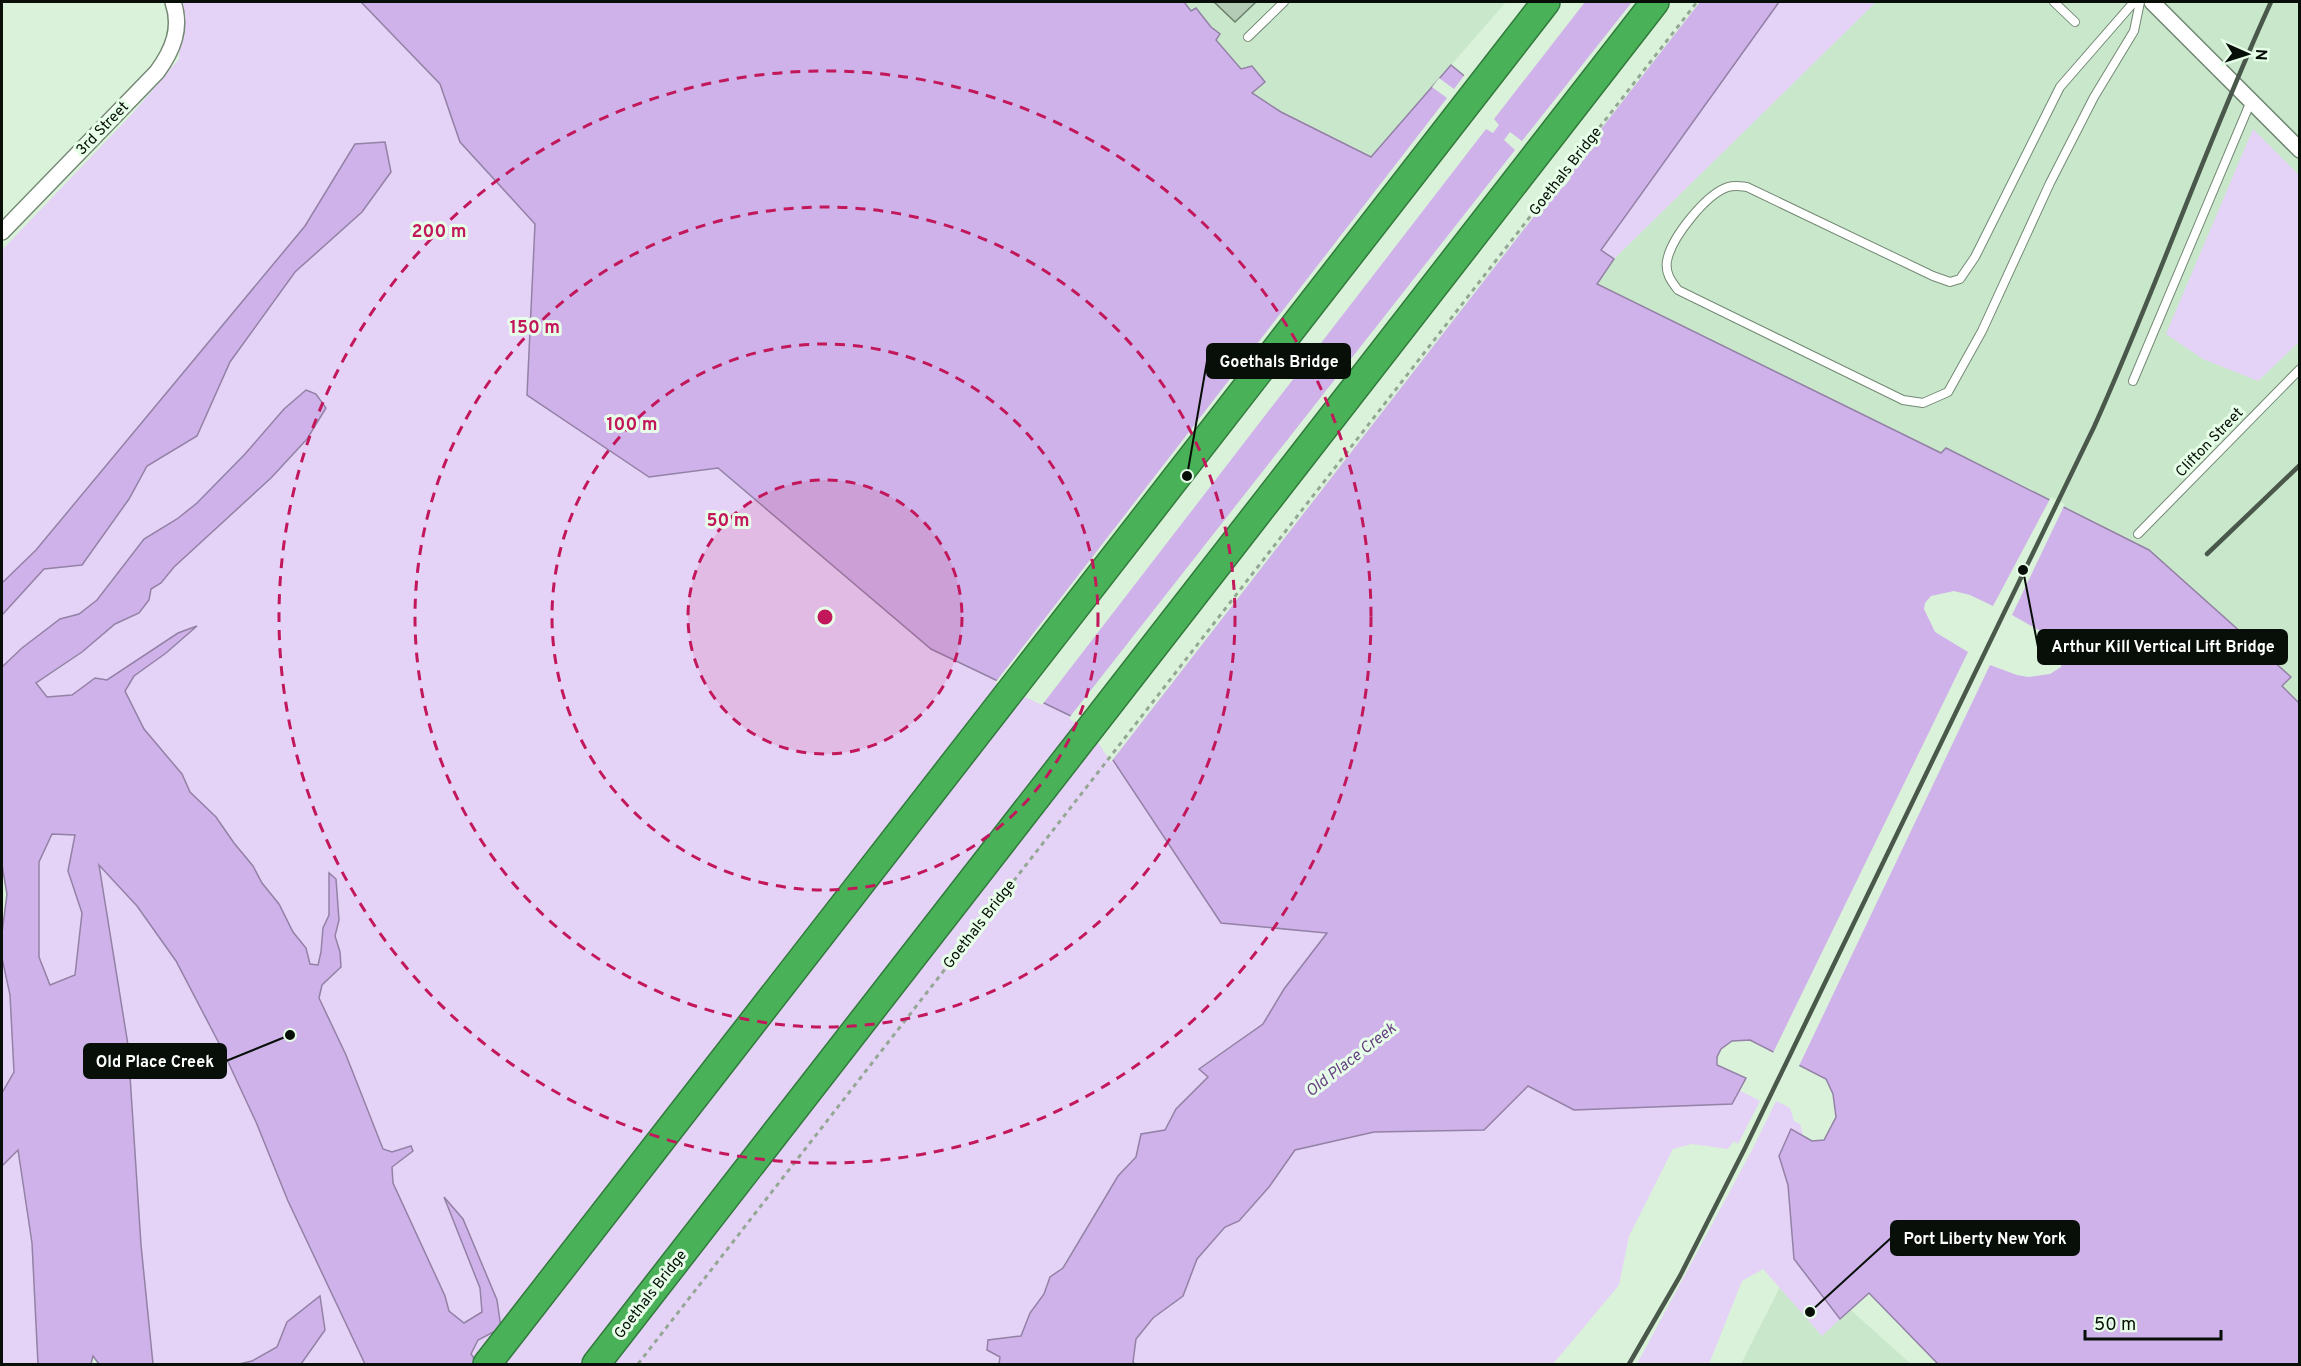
<svg xmlns="http://www.w3.org/2000/svg" width="2301" height="1366" viewBox="0 0 2301 1366" font-family="Overpass,sans-serif">
<style>
.built{fill:#c9e7cb}
.green{fill:#e5d2f7}
.water{fill:#cfb2e9;stroke:#9381a6;stroke-width:1.5;fill-rule:evenodd}
.pier{fill:#daf2da}
.building{fill:#b4cbb5;stroke:#6a7f6b;stroke-width:1.5}
.lines{fill:none;stroke-linecap:round;stroke-linejoin:round}
.service-casing{stroke:#738974;stroke-width:10}
.minor-casing{stroke:#738974;stroke-width:18}
.motorway-casing{stroke:#32793c;stroke-width:30}
.path{stroke:#94a794;stroke-width:3;stroke-dasharray:4.5 4.5;stroke-linecap:butt}
.service{stroke:#fff;stroke-width:8}
.minor{stroke:#fff;stroke-width:15}
.motorway{stroke:#49b258;stroke-width:27}
.rail{stroke:#4a574b;stroke-width:4.5}
.ring{fill:none;stroke:#c2185b;stroke-width:3;stroke-dasharray:10 8}
.labels{text-anchor:middle;stroke-width:6;stroke-linejoin:round;paint-order:stroke}
.street-label{font-size:15px;fill:#070f08;stroke:#e7ffe8}
.water-label{font-size:16px;font-style:italic;fill:#684285;stroke:#e7ffe8}
.centre{fill:#c2185b;stroke:#e7ffe8;stroke-width:3}
.ring-label{font-size:18px;text-anchor:middle;font-weight:bold;fill:#c2185b;stroke:#e7ffe8;stroke-width:6;stroke-linejoin:round;paint-order:stroke}
.leader{fill:none;stroke:#070f08;stroke-width:2}
.callout-dot{fill:#070f08;stroke:#e7ffe8;stroke-width:2}
.callout{fill:#070f08;stroke:#070f08;stroke-width:2}
.callout-label{font-size:16px;text-anchor:middle;font-weight:bold;fill:#fff}
</style>
<rect width="100%" height="100%" fill="#daf2da"/>
<!-- built -->
<g class="built">
<path d="M1184,2H1506L1371,157L1281,112L1252,93L1265,82L1241,69L1215,40L1220,34L1211,27L1196,8L1191,11Z"/>
<path d="M1876,2H2299V176L2253,130L2258,381L2299,342V704L2281,686L2291,677L1941,453L1597,284L1614,259Z"/>
<path d="M1794,1259L1911,1364H1741Z"/>
</g>
<!-- green -->
<g class="green">
<path d="M181,2H361L440,84L460,142L535,224L527,395L649,477L718,468L931,649L1073,717L1101,742L1221,923L1327,933L1284,989L1263,1024L1199,1068L1208,1076L1176,1109L1165,1130L1141,1135L1136,1157L1118,1176L1062,1268L1050,1277L1044,1294L1030,1313L1021,1337L1000,1357L999,1364H478L471,1354L497,1300L463,1219L445,1199L480,1288L482,1312L464,1324L449,1311L445,1296L393,1183L392,1167L413,1151L410,1146L392,1152L383,1149L346,1055L319,998L322,985L341,967L340,952L335,936L339,920L329,874V915L323,928L321,952L317,965L310,964L306,948L293,932L279,904L262,883L253,866L234,843L216,817L190,792L182,774L144,729L125,691L134,676L166,653L196,627L178,633L107,681L95,678L72,695L47,697L36,683L60,668L115,624L139,613L149,600L151,589L161,583L174,567L271,478L284,409L245,454L197,503L177,519L144,539L97,600L79,615L60,619L22,648L2,667V615L44,569L83,564L129,499L147,466L197,436L230,362L295,272L362,212L385,142L355,144L305,226L36,550L2,583V250L132,114L179,59Z"/>
<path d="M1779,2H1876L1614,259L1600,250Z"/>
<path d="M2253,129L2300,176L2299,342L2258,381L2203,359L2166,334Z"/>
<path d="M52,834L75,835L68,871L82,913L75,975L50,985L39,957V862Z"/>
<path d="M98,864L137,906L176,961L222,1049L256,1122L288,1201L365,1364H301L325,1330L287,1322L277,1347L252,1361L238,1364H153L141,1245L128,1045Z"/>
<path d="M2,958L10,995L14,1072L2,1093Z"/>
<path d="M1528,1086L1575,1110L1733,1103L1739,1090L1760,1101L1738,1144L1734,1141L1728,1149L1692,1144L1673,1149L1629,1236L1619,1285L1553,1364H1135L1133,1362L1136,1339L1153,1318L1183,1296L1197,1259L1225,1227L1239,1221L1269,1187L1295,1150L1374,1132L1484,1130Z"/>
<path d="M1776,1101L1790,1108L1794,1121L1800,1124L1803,1135L1791,1129L1779,1156L1788,1185L1794,1259L1840,1319L1822,1336L1763,1269L1742,1281L1709,1364H1637L1752,1150Z"/>
<path d="M18,1150L32,1243L38,1364H2V1166Z"/>
</g>
<!-- water -->
<g class="water">
<path d="M361,2H1184L1191,11L1196,8L1211,27L1220,34L1216,40L1241,69L1252,66L1265,82L1252,93L1281,112L1371,157L1451,65L1473,83L1510,66L1574,2H1779L1601,250L1614,259L1597,284L1941,453L1946,448L2149,550L2291,677L2282,686L2300,704L2299,1364H1938L1869,1293L1840,1319L1794,1259L1788,1185L1779,1156L1791,1129L1812,1141L1824,1140L1836,1117L1833,1094L1826,1079L1750,1040L1732,1041L1721,1049L1717,1057V1065L1746,1078L1732,1104L1574,1110L1528,1086L1484,1130L1374,1132L1295,1150L1269,1187L1239,1221L1225,1227L1197,1259L1183,1296L1153,1318L1136,1339L1133,1362L1135,1364H999L1000,1357L987,1350L988,1340L1021,1336L1030,1313L1044,1294L1050,1277L1063,1268L1118,1176L1136,1157L1141,1134L1165,1130L1176,1109L1208,1077L1199,1069L1263,1024L1284,989L1327,933L1221,923L1101,742L1073,717L931,649L718,468L649,477L527,395L535,224L460,142L440,84Z"/>
<path d="M385,142L391,172L362,212L295,272L230,362L197,436L147,466L129,499L82,565L44,569L2,615V583L36,550L305,226L355,144Z"/>
<path d="M306,390L316,394L326,408L307,439L271,478L174,567L161,583L151,589L149,600L139,613L115,624L82,652L36,683L47,697L72,695L95,678L107,680L178,633L197,626L166,653L134,676L125,691L144,729L182,774L190,792L216,817L234,843L253,866L262,883L279,904L293,932L306,948L310,964L318,965L321,952L323,928L329,915V873L336,879L339,920L335,936L340,952L341,967L322,985L319,998L346,1055L383,1149L392,1152L411,1146L413,1151L392,1167L393,1183L445,1296L449,1311L464,1323L482,1312L480,1288L444,1197L463,1219L497,1300L501,1328L478,1340L471,1354L478,1364H365L288,1201L256,1122L222,1049L176,961L137,906L99,865L128,1045L141,1245L153,1364H99L93,1356L91,1364H38L32,1243L18,1150L2,1166V1093L14,1072L10,995L2,958V933L7,894L2,865V667L22,648L60,619L79,614L97,600L144,539L177,519L197,503L245,454L284,409ZM52,834L75,835L68,871L82,913L75,975L50,985L39,957V862Z"/>
<path d="M320,1296L325,1330L301,1364H239L252,1361L277,1347L287,1322Z"/>
</g>
<!-- pier -->
<g class="pier">
<path d="M1570,2H1585L1494,119L1499,125L1493,133L1486,129L1042,705L995,683L1447,98L1432,87L1439,78L1454,89L1466,73L1473,79L1509,62Z"/>
<path d="M1632,2H1700L1566,174L1571,178L1564,187L1559,184L1111,762L1099,744L1069,718L1515,150L1504,140L1510,132L1522,141Z"/>
<path d="M2051,497L2065,504L2012,615L2049,636L2062,662L2061,667L2050,674L2028,677L2017,675L1990,665L1798,1068L1772,1055L1968,652L1935,632L1924,609L1925,603L1931,596L1954,591L1970,595L1993,606Z"/>
</g>
<!-- building -->
<path class="building" d="M1214,2H1256L1235,22Z"/>
<g class="lines">
<!-- service casing -->
<g class="service-casing">
<g id="service">
<path d="M2054,2L2075,22"/>
<path d="M2134,2L2060,87L1975,257L1960,279L1950,282L1933,276L1747,187C1740,186 1735,185 1728,187C1706,194 1671,238 1667,261C1665,273 1671,281 1678,290L1903,400L1923,403L1948,392L1982,331L2050,183L2094,97L2134,31L2140,2"/>
<path d="M1248,37L1284,2"/>
<path d="M2133,381L2251,101"/>
<path d="M2138,534L2300,369"/>
</g>
</g>
<!-- minor casing -->
<g class="minor-casing">
<g id="minor">
<path d="M2152,2L2300,150"/>
<path d="M2,232L157,72C173,50 182,28 173,2"/>
</g>
</g>
<!-- motorway casing -->
<g class="motorway-casing">
<g id="motorway">
<path d="M487,1364L1546,2"/>
<path d="M596,1364L1655,2"/>
</g>
</g>
<!-- path -->
<path class="path" d="M638,1364L1697,2"/>
<!-- service -->
<use href="#service" class="service"/>
<!-- minor -->
<use href="#minor" class="minor"/>
<!-- motorway -->
<use href="#motorway" class="motorway"/>
<!-- rail -->
<g class="rail">
<path d="M2207,554L2300,465"/>
<path d="M1629,1364L1680,1276L1745,1148L2094,427C2157,287 2207,142 2271,2"/>
</g>
</g>
<!-- distance rings -->
<circle cx="825" cy="617" r="137" fill="#c2185b" fill-opacity=".12"/>
<g class="ring">
<circle cx="825" cy="617" r="137"/>
<circle cx="825" cy="617" r="273"/>
<circle cx="825" cy="617" r="410"/>
<circle cx="825" cy="617" r="546"/>
</g>
<g class="labels">
<!-- street labels -->
<g class="street-label">
<text transform="translate(102 128) rotate(-46)" y="5">3rd Street</text>
<text transform="translate(1565 171) rotate(-52)" y="5">Goethals Bridge</text>
<text transform="translate(2209 442) rotate(-46)" y="5">Clifton Street</text>
<text transform="translate(979 924) rotate(-52)" y="5">Goethals Bridge</text>
<text transform="translate(650 1294) rotate(-52)" y="5">Goethals Bridge</text>
</g>
<!-- water labels -->
<g class="water-label">
<text transform="translate(1350 1059) rotate(-38)" y="6">Old Place Creek</text>
</g>
</g>
<circle cx="825" cy="617" r="9" class="centre"/>
<g class="ring-label">
<text x="439" y="237">200 m</text>
<text x="535" y="333">150 m</text>
<text x="632" y="430">100 m</text>
<text x="728" y="526">50 m</text>
</g>
<!-- callouts -->
<path class="leader" d="M1187 476L1207 361M2023 570L2038 647M290 1035L226 1061M1810 1312L1891 1238"/>
<g class="callout-dot">
<circle cx="1187" cy="476" r="6"/>
<circle cx="2023" cy="570" r="6"/>
<circle cx="290" cy="1035" r="6"/>
<circle cx="1810" cy="1312" r="6"/>
</g>
<g class="callout">
<rect x="1207" y="344" width="143" height="34" rx="6"/>
<rect x="2038" y="630" width="249" height="34" rx="6"/>
<rect x="84" y="1044" width="142" height="34" rx="6"/>
<rect x="1891" y="1221" width="188" height="34" rx="6"/>
</g>
<g class="callout-label">
<text x="1279" y="367">Goethals Bridge</text>
<text x="2163" y="652">Arthur Kill Vertical Lift Bridge</text>
<text x="155" y="1067">Old Place Creek</text>
<text x="1985" y="1244">Port Liberty New York</text>
</g>
<!-- border -->
<rect width="2301" height="1366" fill="none" stroke="#070f08" stroke-width="6"/>
<!-- north arrow -->
<g transform="translate(2247 54) rotate(93)" stroke="#e7ffe8" stroke-width="4.5" paint-order="stroke">
<path d="M0-4.5L10 22L0 15L-10 22Z" fill="#070f08"/>
<text y="-9" font-size="16" font-weight="bold" text-anchor="middle" fill="#070f08">N</text>
</g>
<!-- scale -->
<path d="M2085 1330v9h136v-9" fill="none" stroke="#070f08" stroke-width="3"/>
<text x="2094" y="1330" font-size="18" fill="#070f08" stroke="#e7ffe8" stroke-width="4.5" paint-order="stroke">50 m</text>
</svg>
